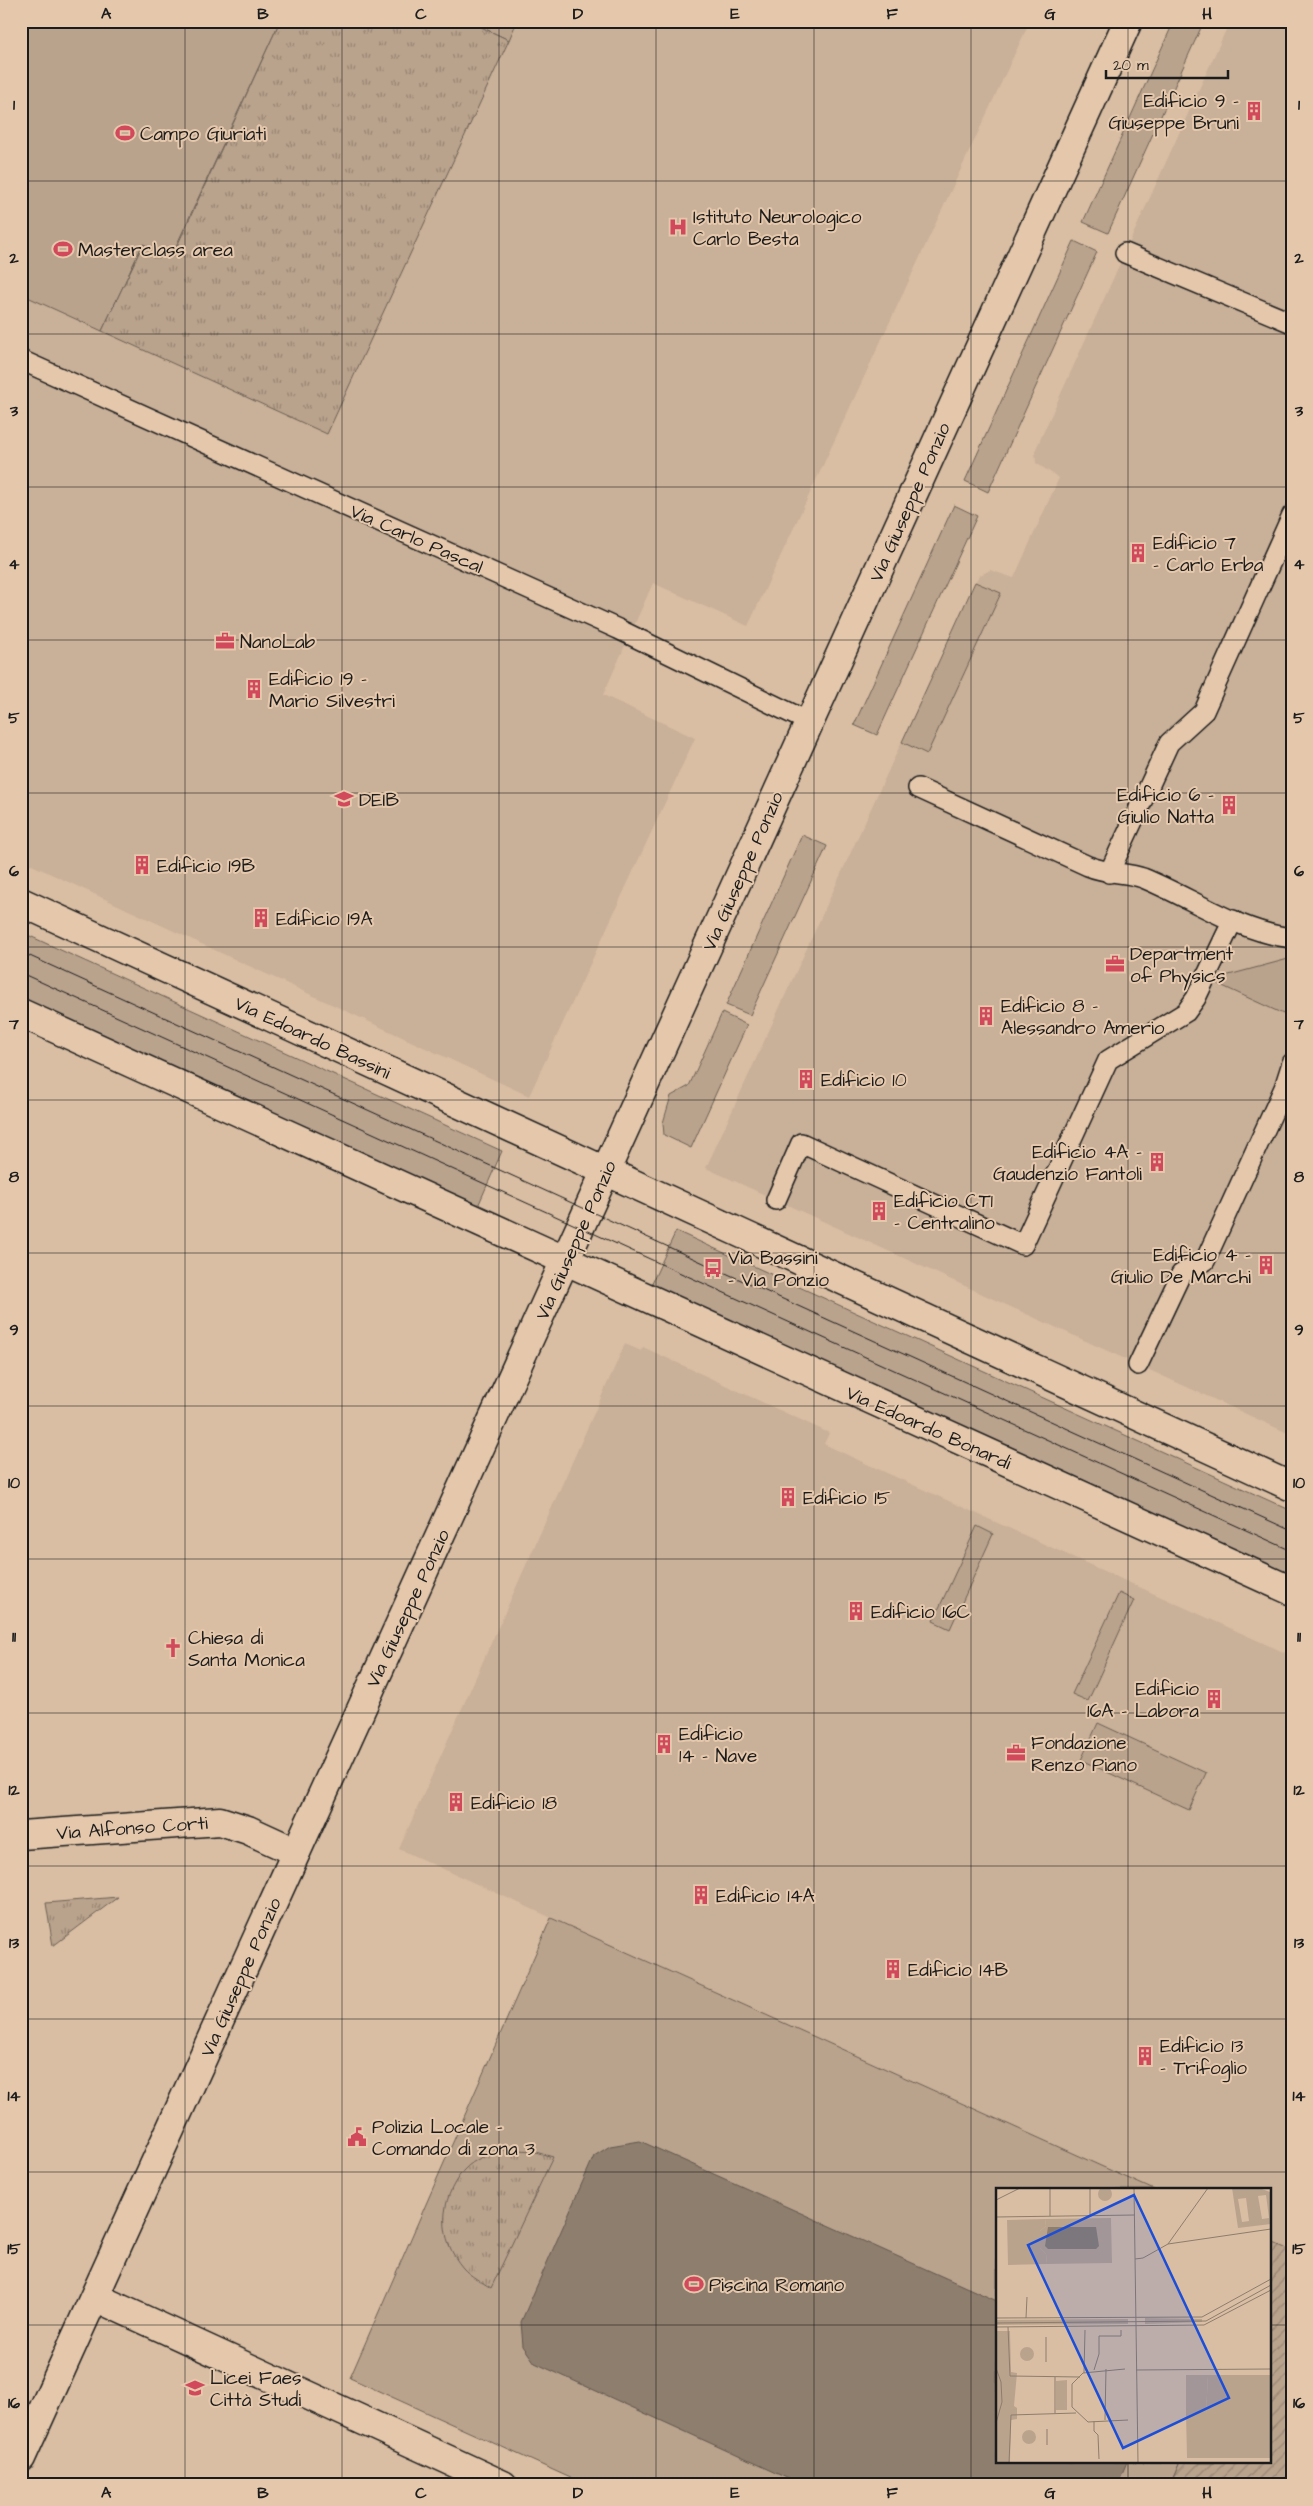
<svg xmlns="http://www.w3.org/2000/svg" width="1313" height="2506" viewBox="0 0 1313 2506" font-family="'Architects Daughter',sans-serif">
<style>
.built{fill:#c9b098}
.grass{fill:#baa38d;stroke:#6b6054}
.park{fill:url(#park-tufts);stroke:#6b6054}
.garden{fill:url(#garden-furrows);stroke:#6b6054}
.water{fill:#8e7e6e;stroke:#60574d}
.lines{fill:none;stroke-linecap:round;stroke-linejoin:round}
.service-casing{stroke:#1c1c1c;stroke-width:22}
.minor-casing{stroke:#1c1c1c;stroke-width:31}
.tertiary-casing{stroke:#1c1c1c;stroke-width:31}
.service{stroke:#e5c8ac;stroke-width:19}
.minor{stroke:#e5c8ac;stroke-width:28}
.tertiary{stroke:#e5c8ac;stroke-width:28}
.tram{stroke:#1c1c1c;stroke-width:1}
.grid{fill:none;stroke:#1c1c1c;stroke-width:1;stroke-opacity:0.55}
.labels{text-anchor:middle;stroke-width:4;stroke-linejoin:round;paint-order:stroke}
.poi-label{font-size:19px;fill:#1c1c1c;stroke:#e5c8ac;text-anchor:start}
.street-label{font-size:19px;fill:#1c1c1c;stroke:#e5c8ac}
.inset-road{fill:none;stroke:#8d7d6d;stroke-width:1}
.view{fill:#1d4ed8;fill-opacity:0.15;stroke:#1d4ed8;stroke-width:2.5}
.inset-edge{fill:none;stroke:#1c1c1c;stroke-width:2.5}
.neatline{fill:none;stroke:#1c1c1c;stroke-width:2}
.grid-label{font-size:16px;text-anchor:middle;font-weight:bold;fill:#1c1c1c}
</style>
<defs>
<pattern id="park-tufts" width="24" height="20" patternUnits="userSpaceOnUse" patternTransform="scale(1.25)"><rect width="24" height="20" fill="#baa38d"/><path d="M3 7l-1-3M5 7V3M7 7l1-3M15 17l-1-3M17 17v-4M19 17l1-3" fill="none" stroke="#968472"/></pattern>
<pattern id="garden-furrows" width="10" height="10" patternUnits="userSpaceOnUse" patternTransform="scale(1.25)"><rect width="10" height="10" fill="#baa38d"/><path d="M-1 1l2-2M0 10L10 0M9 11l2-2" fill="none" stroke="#968472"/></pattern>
</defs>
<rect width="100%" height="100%" fill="#d9bea3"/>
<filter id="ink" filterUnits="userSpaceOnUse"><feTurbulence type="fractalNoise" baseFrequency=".02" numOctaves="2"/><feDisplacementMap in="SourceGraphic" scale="10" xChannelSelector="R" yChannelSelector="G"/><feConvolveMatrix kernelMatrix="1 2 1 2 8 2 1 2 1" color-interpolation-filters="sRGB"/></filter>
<g filter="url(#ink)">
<!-- built -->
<g class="built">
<path d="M21,21H280L171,257L508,40L468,21H1030L748,626L653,583L603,695L695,738L529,1096L21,860Z"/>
<path d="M1230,21H1292V1435L706,1168L975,582L979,576L990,570L1014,578L1059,478L1036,463L1035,451Z"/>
<path d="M625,1344L641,1351L643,1347L829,1433L824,1444L858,1460L1292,1656V2251L1269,2241V2190H1154L399,1849Z"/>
</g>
<!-- grass -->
<g class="grass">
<path d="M21,21H280L171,257L143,244L102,331L21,294Z"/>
<path d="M468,21H517L509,40Z"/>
<path d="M1174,21H1204L1108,233L1083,222Z"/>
<path d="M1074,241L1097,252L988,492L965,481Z"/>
<path d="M954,505L977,516L877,735L854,725Z"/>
<path d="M975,582L1001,593L927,754L902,742Z"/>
<path d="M802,835L827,846L750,1015L726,1005Z"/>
<path d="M21,932L502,1151L478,1206L21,998Z"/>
<path d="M1292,958V1018L1216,983L1225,976Z"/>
<path d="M722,1013L747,1025L691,1148L664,1135L663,1123L671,1096L689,1086Z"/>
<path d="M676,1231L1292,1511V1577L651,1285Z"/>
<path d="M977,1526L993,1534L950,1629L933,1621Z"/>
<path d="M1119,1593L1134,1600L1088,1701L1072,1694Z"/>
<path d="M1098,1723L1206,1773L1189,1810L1081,1760Z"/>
<path d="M551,1918L1154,2190H997V2462H1180L1170,2485H586L350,2378Z"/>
</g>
<!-- park -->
<g class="park">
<path d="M280,21H468L509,40L327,434L102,331L143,244L172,257Z"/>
<path d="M118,1897L53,1946L46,1903Z"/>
<path d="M507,2149L532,2151L553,2157L491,2288C482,2282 470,2276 463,2268C438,2239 439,2200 463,2171C474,2158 492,2153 507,2149Z"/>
</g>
<!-- garden -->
<path class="garden" d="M1269,2241L1292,2251V2485H1170L1180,2462H1269Z"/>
<!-- water -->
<path class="water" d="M640,2141L997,2301V2462H1127L1117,2485H802L535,2363L523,2346L521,2322L594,2156L610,2146Z"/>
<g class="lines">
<!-- service casing -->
<g class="service-casing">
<g id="service">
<path d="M1125,253L1292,323"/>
<path d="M21,360L618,629L809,722"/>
<path d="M918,788L1088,866C1107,874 1127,872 1143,878C1192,898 1239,932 1292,938"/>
<path d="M1109,873L1169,743L1204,711L1292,515"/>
<path d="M776,1200L801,1143L1023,1245L1108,1060L1186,1012L1196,998L1233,920"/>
<path d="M1138,1365L1181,1274L1205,1261L1284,1088L1292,1063"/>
</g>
</g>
<!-- minor casing -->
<g class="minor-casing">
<g id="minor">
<path d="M21,1835L220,1821L248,1830L296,1852"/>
<path d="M95,2297L503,2485"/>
</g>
</g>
<!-- tertiary casing -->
<g class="tertiary-casing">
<g id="tertiary">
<path d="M21,902L1292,1487"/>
<path d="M21,1013L1292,1591"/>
<path d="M21,2458L1128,21"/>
</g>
</g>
<!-- service -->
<use href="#service" class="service"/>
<!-- minor -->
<use href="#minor" class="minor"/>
<!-- tertiary -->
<use href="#tertiary" class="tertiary"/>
<!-- tram -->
<g class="tram">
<path d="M21,952L1292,1531"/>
<path d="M21,973L1292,1551"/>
</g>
</g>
</g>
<!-- grid -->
<path class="grid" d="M185,21V2485M342,21V2485M499,21V2485M656,21V2485M814,21V2485M971,21V2485M1128,21V2190M21,181H1292M21,334H1292M21,487H1292M21,640H1292M21,793H1292M21,947H1292M21,1100H1292M21,1253H1292M21,1406H1292M21,1559H1292M21,1713H1292M21,1866H1292M21,2019H1292M21,2172H1292M21,2325H997M1269,2325H1292M1128,2462V2485"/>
<!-- icons -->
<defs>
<g id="building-bare" transform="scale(1.5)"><path d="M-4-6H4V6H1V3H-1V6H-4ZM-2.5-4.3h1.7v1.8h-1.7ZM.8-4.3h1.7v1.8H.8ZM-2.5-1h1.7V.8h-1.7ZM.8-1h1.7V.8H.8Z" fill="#d1495b" stroke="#e5c8ac" stroke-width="2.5" paint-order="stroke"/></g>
<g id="stadium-bare" transform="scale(1.5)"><path d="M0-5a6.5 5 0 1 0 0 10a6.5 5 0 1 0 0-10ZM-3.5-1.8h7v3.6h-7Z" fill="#d1495b" stroke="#e5c8ac" stroke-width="2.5" paint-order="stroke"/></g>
<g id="hospital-bare" transform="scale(1.5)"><path d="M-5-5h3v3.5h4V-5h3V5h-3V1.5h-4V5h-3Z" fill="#d1495b" stroke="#e5c8ac" stroke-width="2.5" paint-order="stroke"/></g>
<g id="office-bare" transform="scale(1.5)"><path d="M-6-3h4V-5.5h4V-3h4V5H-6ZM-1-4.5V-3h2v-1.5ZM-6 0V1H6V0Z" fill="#d1495b" stroke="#e5c8ac" stroke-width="2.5" paint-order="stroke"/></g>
<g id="university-bare" transform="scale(1.5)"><path d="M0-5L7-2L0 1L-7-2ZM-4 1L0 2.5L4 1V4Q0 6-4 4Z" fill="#d1495b" stroke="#e5c8ac" stroke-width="2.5" paint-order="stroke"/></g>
<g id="bus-bare" transform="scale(1.5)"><path d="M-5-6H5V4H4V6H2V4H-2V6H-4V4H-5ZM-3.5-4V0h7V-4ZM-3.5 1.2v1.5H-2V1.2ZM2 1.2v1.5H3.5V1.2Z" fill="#d1495b" stroke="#e5c8ac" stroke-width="2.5" paint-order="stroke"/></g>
<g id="church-bare" transform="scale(1.5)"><path d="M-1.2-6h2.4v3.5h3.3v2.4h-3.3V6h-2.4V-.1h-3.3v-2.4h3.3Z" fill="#d1495b" stroke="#e5c8ac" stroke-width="2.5" paint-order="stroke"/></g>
<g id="civic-bare" transform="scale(1.5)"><path d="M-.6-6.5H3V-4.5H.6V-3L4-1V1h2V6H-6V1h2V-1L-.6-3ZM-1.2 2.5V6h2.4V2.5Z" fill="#d1495b" stroke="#e5c8ac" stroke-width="2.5" paint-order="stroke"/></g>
<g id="school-bare" transform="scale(1.5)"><path d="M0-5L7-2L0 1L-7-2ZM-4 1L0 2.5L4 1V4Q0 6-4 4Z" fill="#d1495b" stroke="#e5c8ac" stroke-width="2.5" paint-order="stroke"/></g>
</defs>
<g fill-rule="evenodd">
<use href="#building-bare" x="1254" y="111"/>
<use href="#stadium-bare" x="125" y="133"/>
<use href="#hospital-bare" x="678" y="227"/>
<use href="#stadium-bare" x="63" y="249"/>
<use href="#building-bare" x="1138" y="553"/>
<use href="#office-bare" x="225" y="641"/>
<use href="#building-bare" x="254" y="689"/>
<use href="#university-bare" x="344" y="799"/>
<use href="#building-bare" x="1229" y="805"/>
<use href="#building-bare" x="142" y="865"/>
<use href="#building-bare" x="261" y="918"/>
<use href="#office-bare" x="1115" y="964"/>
<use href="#building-bare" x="986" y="1016"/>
<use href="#building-bare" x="806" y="1079"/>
<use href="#building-bare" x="1157" y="1162"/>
<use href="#building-bare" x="879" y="1211"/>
<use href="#building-bare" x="1266" y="1265"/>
<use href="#bus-bare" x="713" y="1268"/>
<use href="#building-bare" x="788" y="1497"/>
<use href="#building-bare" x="856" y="1611"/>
<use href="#church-bare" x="173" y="1648"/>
<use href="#building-bare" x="1214" y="1699"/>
<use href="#building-bare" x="664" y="1744"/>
<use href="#office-bare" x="1016" y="1753"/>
<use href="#building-bare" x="456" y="1802"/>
<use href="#building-bare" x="701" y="1895"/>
<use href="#building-bare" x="893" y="1969"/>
<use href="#building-bare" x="1145" y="2056"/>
<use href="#civic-bare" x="357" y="2137"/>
<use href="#stadium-bare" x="694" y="2284"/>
<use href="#school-bare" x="195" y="2388"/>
</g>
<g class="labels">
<!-- poi labels -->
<g class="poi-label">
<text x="1239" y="107" text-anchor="end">Edificio 9 –<tspan x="1239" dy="22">Giuseppe Bruni</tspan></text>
<text x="140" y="140">Campo Giuriati</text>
<text x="693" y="223">Istituto Neurologico<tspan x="693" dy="22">Carlo Besta</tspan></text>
<text x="78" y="256">Masterclass area</text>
<text x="1153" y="549">Edificio 7<tspan x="1153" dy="22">– Carlo Erba</tspan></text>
<text x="240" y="648">NanoLab</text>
<text x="269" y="685">Edificio 19 –<tspan x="269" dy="22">Mario Silvestri</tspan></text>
<text x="1214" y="801" text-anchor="end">Edificio 6 –<tspan x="1214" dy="22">Giulio Natta</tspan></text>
<text x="359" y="806">DEIB</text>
<text x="157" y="872">Edificio 19B</text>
<text x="276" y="925">Edificio 19A</text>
<text x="1130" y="960">Department<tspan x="1130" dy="22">of Physics</tspan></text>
<text x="1001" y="1012">Edificio 8 –<tspan x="1001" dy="22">Alessandro Amerio</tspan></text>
<text x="821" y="1086">Edificio 10</text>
<text x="1142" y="1158" text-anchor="end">Edificio 4A –<tspan x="1142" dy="22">Gaudenzio Fantoli</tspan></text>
<text x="894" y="1207">Edificio CT1<tspan x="894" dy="22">– Centralino</tspan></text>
<text x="1251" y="1261" text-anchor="end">Edificio 4 –<tspan x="1251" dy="22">Giulio De Marchi</tspan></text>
<text x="728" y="1264">Via Bassini<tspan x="728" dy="22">- Via Ponzio</tspan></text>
<text x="803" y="1504">Edificio 15</text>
<text x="871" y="1618">Edificio 16C</text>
<text x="188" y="1644">Chiesa di<tspan x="188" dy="22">Santa Monica</tspan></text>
<text x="1199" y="1695" text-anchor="end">Edificio<tspan x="1199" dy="22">16A - Labora</tspan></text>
<text x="679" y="1740">Edificio<tspan x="679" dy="22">14 – Nave</tspan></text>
<text x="1031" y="1749">Fondazione<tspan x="1031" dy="22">Renzo Piano</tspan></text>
<text x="471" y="1809">Edificio 18</text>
<text x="716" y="1902">Edificio 14A</text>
<text x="908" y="1976">Edificio 14B</text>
<text x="1160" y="2052">Edificio 13<tspan x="1160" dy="22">– Trifoglio</tspan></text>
<text x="372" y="2133">Polizia Locale –<tspan x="372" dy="22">Comando di zona 3</tspan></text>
<text x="709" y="2291">Piscina Romano</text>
<text x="210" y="2384">Licei Faes<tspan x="210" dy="22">Città Studi</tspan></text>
</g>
<!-- street labels -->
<g class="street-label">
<text transform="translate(909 502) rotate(-66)" y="7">Via Giuseppe Ponzio</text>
<text transform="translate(417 538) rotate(24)" y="7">Via Carlo Pascal</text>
<text transform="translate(742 871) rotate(-66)" y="7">Via Giuseppe Ponzio</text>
<text transform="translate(313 1037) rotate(25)" y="7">Via Edoardo Bassini</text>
<text transform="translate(575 1240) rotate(-66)" y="7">Via Giuseppe Ponzio</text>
<text transform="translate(929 1427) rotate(24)" y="7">Via Edoardo Bonardi</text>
<text transform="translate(407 1608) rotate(-65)" y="7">Via Giuseppe Ponzio</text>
<text transform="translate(132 1827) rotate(-4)" y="7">Via Alfonso Corti</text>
<text transform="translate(240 1977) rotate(-66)" y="7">Via Giuseppe Ponzio</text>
</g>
</g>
<!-- overview -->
<g transform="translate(996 2188)">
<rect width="275" height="275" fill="#d9bea3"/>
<path d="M102 6a7 7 0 1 1 14 0a7 7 0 1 1-14 0ZM115,30L116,75L51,76L50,66L44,60V43L50,38L49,31ZM149,130L206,131V134L149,136ZM132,131V136L0,137V132ZM24 166a7 7 0 1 1 14 0a7 7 0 1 1-14 0ZM212,187H275V270H191L190,226H210Z" fill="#baa38d"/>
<path d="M0,143H14L15,184L21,185L18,218L21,220V231L15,232L14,274L0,275ZM190,187H212L210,226H190Z" fill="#baa38d"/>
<path d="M236,0H263L274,4L275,36L242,40ZM270,7L273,30L266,31L262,8ZM250,10L253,33L246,34L242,11ZM49,31L50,38L44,43V60L50,66L51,76L12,77L11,32ZM71,192V222H60V193ZM26 249a7 7 0 1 1 14 0a7 7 0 1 1-14 0Z" fill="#baa38d" fill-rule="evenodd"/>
<path d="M52,39H100L103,58L100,61H52L49,58Z" fill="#8e7e6e"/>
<path class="inset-road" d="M54,0V28M94,0V28M138,0L142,275M0,12L24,0M0,29L139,27M172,56L212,0M139,71L147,70L172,56L275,41M0,130L206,129L275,91M30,130L31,109M0,135L210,133L275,97M0,139L208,137L275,102M12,139L14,188L84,189M50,149V174M0,180L5,194L6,214L0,235M129,181L87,185L76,196V219L92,234L132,232M98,182L103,166V148H125V142M140,182L275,181M88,185L89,142M59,189V225M109,232L110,181M98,233V243L102,247L103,271M51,241V257M13,275L15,227L80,225"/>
<path class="view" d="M138,7L233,210L127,260L32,57Z"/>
<rect width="275" height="275" class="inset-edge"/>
</g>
<!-- margin -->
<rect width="1313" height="2506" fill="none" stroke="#e5c8ac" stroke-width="55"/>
<!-- scale -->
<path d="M1106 70v8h122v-8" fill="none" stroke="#1c1c1c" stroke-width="2.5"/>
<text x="1113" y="70" font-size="15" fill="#1c1c1c" stroke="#e5c8ac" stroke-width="4" paint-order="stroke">20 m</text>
<rect x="28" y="28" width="1258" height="2450" class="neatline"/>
<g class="grid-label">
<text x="106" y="19">A</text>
<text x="263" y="19">B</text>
<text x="421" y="19">C</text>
<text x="578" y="19">D</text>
<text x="735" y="19">E</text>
<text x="892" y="19">F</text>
<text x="1050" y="19">G</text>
<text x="1207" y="19">H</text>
<text x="14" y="110">1</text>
<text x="1299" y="110">1</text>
<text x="14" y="263">2</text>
<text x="1299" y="263">2</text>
<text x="14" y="416">3</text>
<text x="1299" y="416">3</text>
<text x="14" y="569">4</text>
<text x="1299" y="569">4</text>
<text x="14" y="723">5</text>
<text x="1299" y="723">5</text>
<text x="14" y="876">6</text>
<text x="1299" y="876">6</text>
<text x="14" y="1029">7</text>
<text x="1299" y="1029">7</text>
<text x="14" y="1182">8</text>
<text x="1299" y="1182">8</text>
<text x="14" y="1335">9</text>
<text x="1299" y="1335">9</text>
<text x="14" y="1488">10</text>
<text x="1299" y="1488">10</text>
<text x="14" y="1642">11</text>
<text x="1299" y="1642">11</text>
<text x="14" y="1795">12</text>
<text x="1299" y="1795">12</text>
<text x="14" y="1948">13</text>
<text x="1299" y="1948">13</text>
<text x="14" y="2101">14</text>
<text x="1299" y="2101">14</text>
<text x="14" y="2254">15</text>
<text x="1299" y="2254">15</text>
<text x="14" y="2408">16</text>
<text x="1299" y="2408">16</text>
<text x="106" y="2498">A</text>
<text x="263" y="2498">B</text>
<text x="421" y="2498">C</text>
<text x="578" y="2498">D</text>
<text x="735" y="2498">E</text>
<text x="892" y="2498">F</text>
<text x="1050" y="2498">G</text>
<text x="1207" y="2498">H</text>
</g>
</svg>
